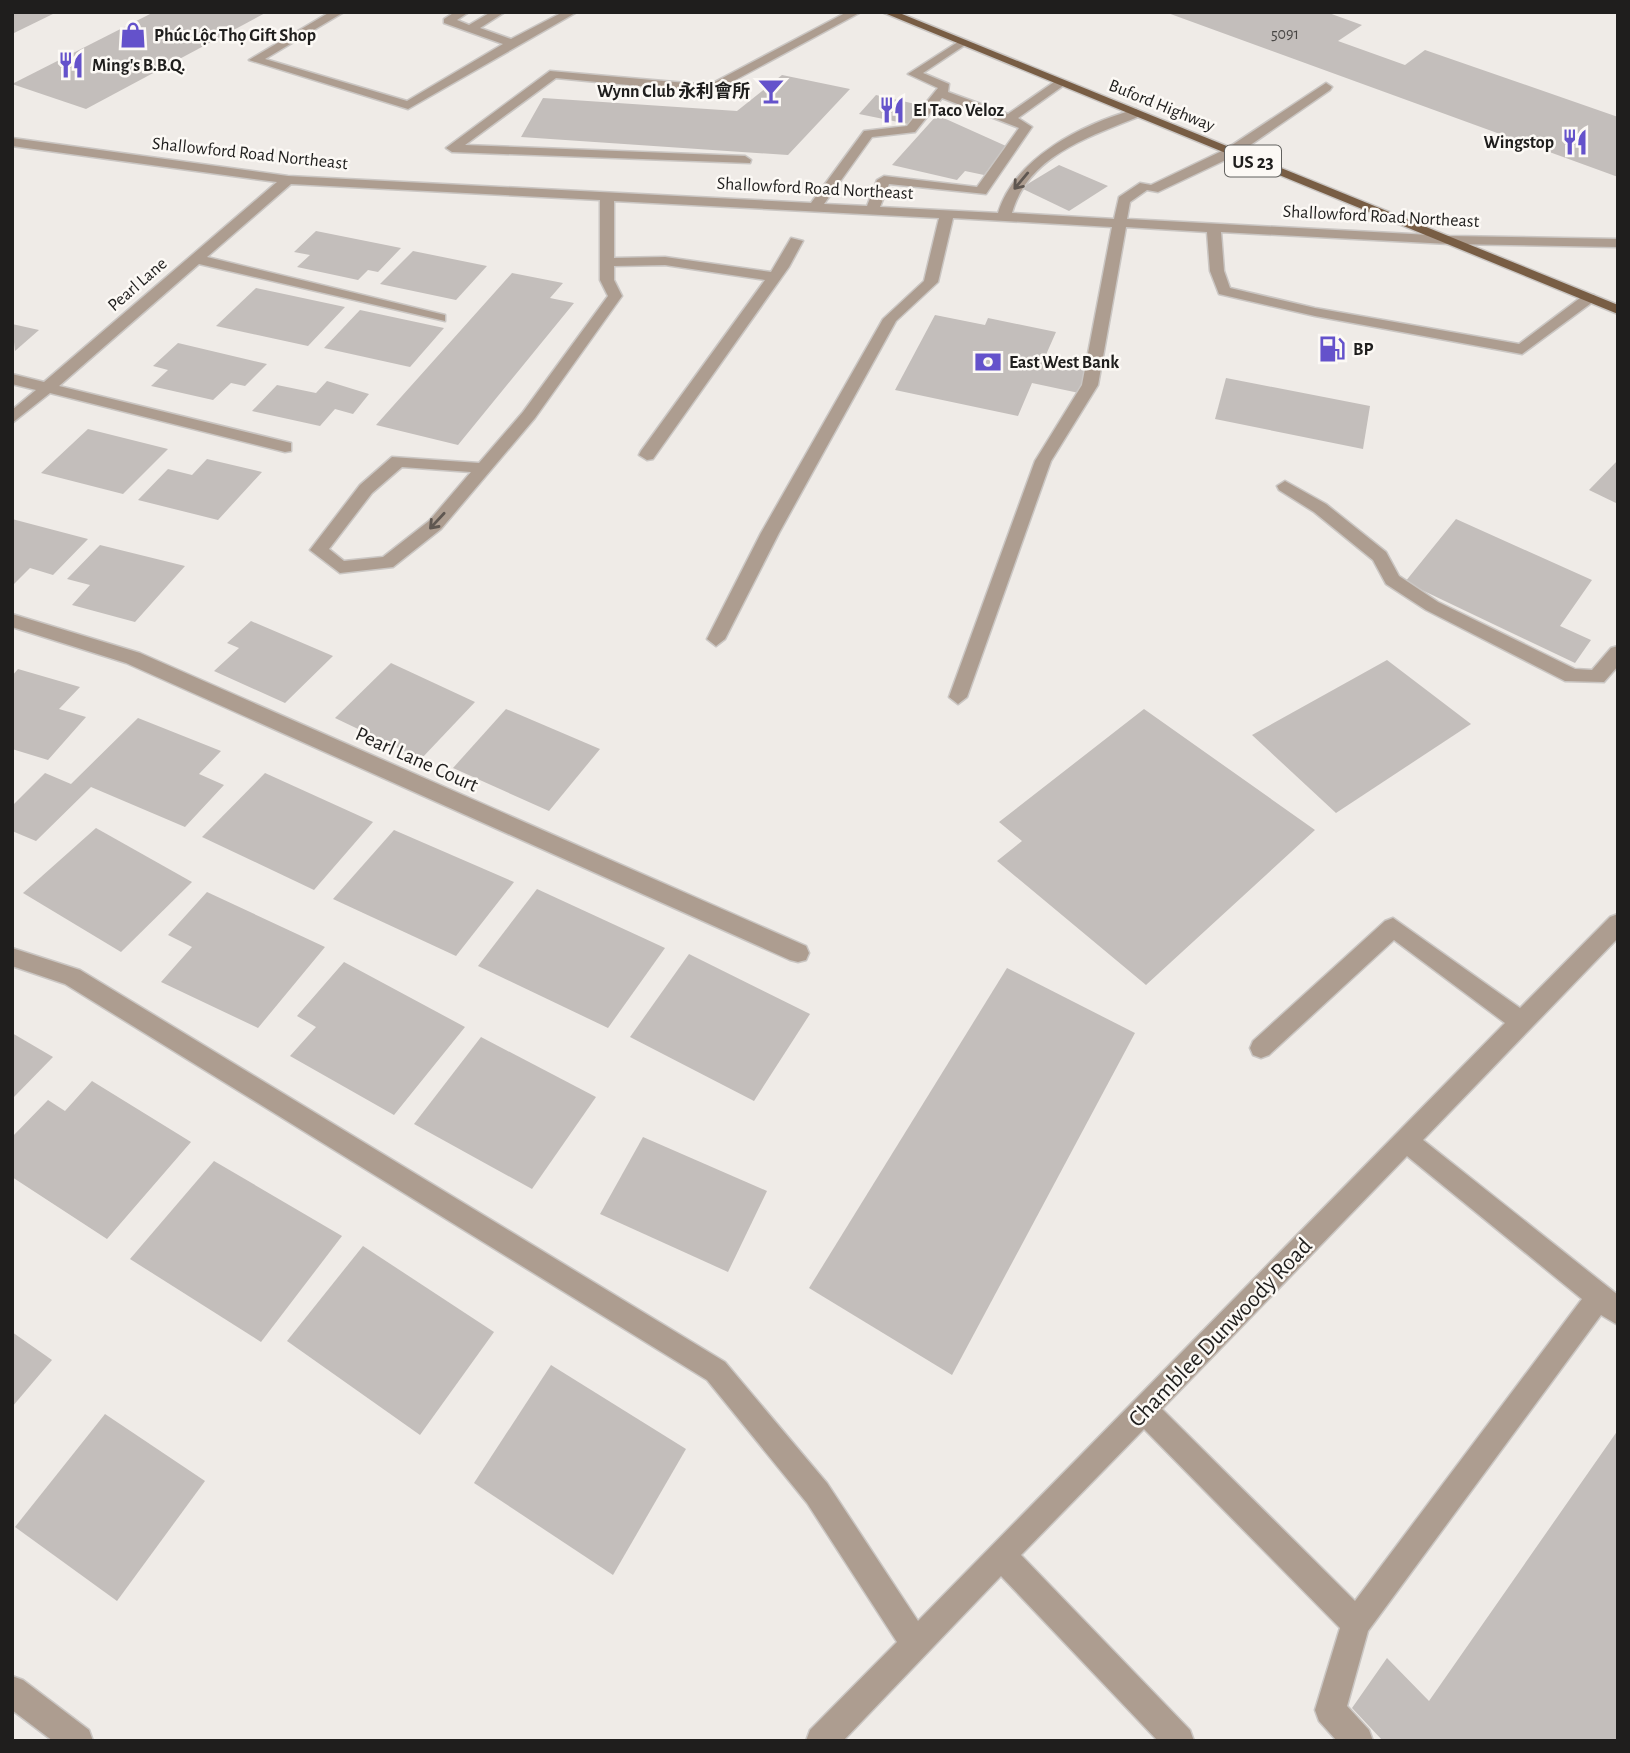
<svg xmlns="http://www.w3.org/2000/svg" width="1630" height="1753" viewBox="0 0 1630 1753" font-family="'Alegreya Sans','Noto Sans SC',sans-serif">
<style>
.building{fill:#c3bebb}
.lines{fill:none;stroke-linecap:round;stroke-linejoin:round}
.minor-casing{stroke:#cac6c3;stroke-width:3}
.major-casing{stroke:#cac6c3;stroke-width:3}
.minor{fill:#ad9d90;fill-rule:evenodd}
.major{fill:#785d44;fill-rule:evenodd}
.oneway{stroke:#5f5751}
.labels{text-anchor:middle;stroke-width:5;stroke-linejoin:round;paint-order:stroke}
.far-number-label{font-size:16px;fill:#484644}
.far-poi-label{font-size:18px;font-weight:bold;fill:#1f1e1d;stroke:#fcf9f5;text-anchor:start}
.far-street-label{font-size:18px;fill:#1f1e1d;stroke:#fcf9f5}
.shield{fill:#fcf9f5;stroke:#61605e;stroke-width:2}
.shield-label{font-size:19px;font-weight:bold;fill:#1f1e1d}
.street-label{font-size:21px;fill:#1f1e1d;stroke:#fcf9f5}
.near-street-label{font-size:24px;fill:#1f1e1d;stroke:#fcf9f5}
</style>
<rect width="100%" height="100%" fill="#efebe7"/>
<!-- building -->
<g class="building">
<path d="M12,12H57L12,34Z"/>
<path d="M154,12H267L86,109L12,84Z"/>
<path d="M1165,12H1326L1362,25L1338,41L1405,65L1425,50L1618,117V177Z"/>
<path d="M782,75L850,89L788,155L521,137L543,98L737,111Z"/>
<path d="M876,95L924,106L908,124L859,114Z"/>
<path d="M937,115L1006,146L984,175L965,171L957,180L892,165Z"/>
<path d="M1059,165L1108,186L1069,211L1021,188Z"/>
<path d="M316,231L401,248L378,272L368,270L358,280L297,267L310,255L294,252Z"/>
<path d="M413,251L487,266L456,300L380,284Z"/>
<path d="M512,273L563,283L550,298L574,303L458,445L376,425Z"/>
<path d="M256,288L345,307L308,346L216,326Z"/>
<path d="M360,310L444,328L410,367L324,348Z"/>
<path d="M935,315L985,325L988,318L1056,332L1045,357L1090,367L1079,393L1032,383L1018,416L895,390Z"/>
<path d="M12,324L39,330L15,351Z"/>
<path d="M178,343L267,364L245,386L231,383L213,400L151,386L168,370L153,366Z"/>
<path d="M1226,378L1370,406L1363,449L1215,419Z"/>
<path d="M327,381L369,394L353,414L335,409L320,426L252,411L277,385L316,393Z"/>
<path d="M88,429L168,449L123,494L41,473Z"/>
<path d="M207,459L262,472L218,520L138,500L168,469L192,475Z"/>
<path d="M1618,460V504L1589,490Z"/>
<path d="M12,519L88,539L53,575L30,568L12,586Z"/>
<path d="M1456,519L1592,580L1560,626L1591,640L1575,663L1405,582Z"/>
<path d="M100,545L185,566L135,622L72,605L90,585L67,579Z"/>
<path d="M251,621L333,656L285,703L214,671L239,648L227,643Z"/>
<path d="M1387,660L1471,724L1336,813L1252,735Z"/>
<path d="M391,663L475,702L421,759L335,718Z"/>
<path d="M18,669L80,687L59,709L86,717L48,760L12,749V676Z"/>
<path d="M506,709L600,749L549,811L453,768Z"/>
<path d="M1144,709L1315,830L1146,985L997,861L1022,841L999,822Z"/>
<path d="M138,718L221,751L199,774L224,785L185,827L91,787L36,841L12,831V806L45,773L71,784Z"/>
<path d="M265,773L373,822L314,890L202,837Z"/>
<path d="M96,828L192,882L121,952L23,893Z"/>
<path d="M394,830L514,882L456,956L333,899Z"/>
<path d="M537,889L665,948L608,1028L478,966Z"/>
<path d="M207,892L325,947L258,1028L161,982L192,947L168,935Z"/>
<path d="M689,954L810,1014L754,1101L630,1037Z"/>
<path d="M344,962L465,1027L394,1115L290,1056L316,1027L297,1016Z"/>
<path d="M1007,968L1135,1033L952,1375L809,1288Z"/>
<path d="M12,1033L53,1057L12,1099Z"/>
<path d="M481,1037L596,1097L532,1189L414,1124Z"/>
<path d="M92,1081L191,1142L107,1239L12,1177V1137L48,1100L65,1111Z"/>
<path d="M643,1137L767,1191L728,1272L600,1214Z"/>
<path d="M214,1161L342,1236L261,1342L130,1259Z"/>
<path d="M363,1246L494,1332L420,1435L287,1341Z"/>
<path d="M12,1332L52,1360L12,1407Z"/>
<path d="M551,1365L686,1449L613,1575L474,1483Z"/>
<path d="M105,1414L205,1481L117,1601L15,1527Z"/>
<path d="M1618,1430V1741H1383L1352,1708L1387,1658L1429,1701Z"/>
</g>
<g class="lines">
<!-- minor casing -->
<g class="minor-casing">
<g id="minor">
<path d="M330,12H344L265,59L407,101L503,44L444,23V19L455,12H469L457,20L469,25L491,12H505L480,28L511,39L563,12H577L408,109L249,60Z"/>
<path d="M847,12H861L711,93L556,78L465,145L745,156L751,160L750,163L452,152L446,148L550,71L709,85Z"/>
<path d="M961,40L965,41V45L923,73L949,84L948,92L1008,114L1057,80L1067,83L1018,118L1032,127L986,194L889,184L880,207L998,213C1015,157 1083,124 1136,109L1142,113L1140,116C1090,137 1028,155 1012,213L1114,219L1119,197L1140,183L1151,185L1226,149L1326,83L1332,87L1330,90L1236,155L1158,192L1147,190L1130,202L1127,219L1449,236L1618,239V247L1449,244L1221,232L1224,271L1230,288L1315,308L1519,344L1584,295H1594V301L1522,354L1315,316L1219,294L1210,271L1207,232L1126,227L1098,385L1051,461L967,697L958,704L949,697L1035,461L1082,385L1112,227L953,218L938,282L896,321L779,533L725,639L716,646L707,639L761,533L883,319L924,281L939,218L614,201V258L665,257L771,272L791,238L803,241L789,267L653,459L647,460L639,455L641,451L765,280L665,265L614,266V280L622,296L535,418L441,529L393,567L340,573L310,550L360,485L392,457L479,463L523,412L608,296L600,280V200L291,184L207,257L445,315V321L199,264L59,386L291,443V451L285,452L50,393L12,423V410L36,390L12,384V374L44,382L277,182L12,146V138L288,176L811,203L864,131L907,126L938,88L908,74ZM942,98L1019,128L977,187L884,176L877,180L867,206L824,204L872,137L915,132ZM402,467L471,472L429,521L383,557L344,561L329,549L372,493Z"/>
<path d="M1285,481L1326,504L1386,552L1399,576L1438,602L1575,669L1592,670L1611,648L1618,646V666L1604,682L1565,681L1426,610L1386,584L1373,560L1314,512L1279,490L1277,486Z"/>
<path d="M12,614L140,653L806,946L809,953L806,960L798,962L790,960L126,663L12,627Z"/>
<path d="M1618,914V938L1423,1140L1618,1295V1325L1601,1315L1368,1631L1347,1706L1369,1730L1373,1741H1337L1319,1721L1315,1710L1340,1628L1144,1429L1021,1555L1190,1730L1194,1741H1158L1001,1576L843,1741H806L810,1730L897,1642L807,1503L707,1380L65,984L12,966V948L80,970L725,1362L827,1483L918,1621L1505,1023L1394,940L1269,1055L1261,1058L1253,1055L1250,1048L1253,1041L1385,921L1393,918L1520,1008L1610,917ZM1407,1156L1582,1299L1355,1601L1162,1409Z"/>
<path d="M12,1676L23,1680L89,1730L93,1741H53L12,1710Z"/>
</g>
</g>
<!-- major casing -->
<g class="major-casing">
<path id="major" d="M882,12H897L1618,305V314Z"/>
</g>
<!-- minor -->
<use href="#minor" class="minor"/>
<!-- major -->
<use href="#major" class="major"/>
</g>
<!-- one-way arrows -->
<defs><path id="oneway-shaft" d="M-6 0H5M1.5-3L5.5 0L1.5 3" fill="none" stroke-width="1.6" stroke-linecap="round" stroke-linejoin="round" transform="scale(1.75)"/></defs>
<g class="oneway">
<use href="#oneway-shaft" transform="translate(1021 181) rotate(130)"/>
<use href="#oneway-shaft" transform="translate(437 521) rotate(133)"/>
</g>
<!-- icons -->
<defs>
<g id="shop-bare" transform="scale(2.1)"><path d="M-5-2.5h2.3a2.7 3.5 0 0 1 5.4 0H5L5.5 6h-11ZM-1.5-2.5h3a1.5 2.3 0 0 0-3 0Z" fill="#6452cb" stroke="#fcf9f5" stroke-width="2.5" paint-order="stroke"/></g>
<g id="restaurant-bare" transform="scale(2.1)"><path d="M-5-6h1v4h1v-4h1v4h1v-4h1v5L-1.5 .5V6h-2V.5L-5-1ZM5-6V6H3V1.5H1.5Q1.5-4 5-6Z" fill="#6452cb" stroke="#fcf9f5" stroke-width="2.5" paint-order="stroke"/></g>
<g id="bar-bare" transform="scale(2.1)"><path d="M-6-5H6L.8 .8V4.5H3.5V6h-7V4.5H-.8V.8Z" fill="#6452cb" stroke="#fcf9f5" stroke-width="2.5" paint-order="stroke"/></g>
<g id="fuel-bare" transform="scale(2.1)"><path d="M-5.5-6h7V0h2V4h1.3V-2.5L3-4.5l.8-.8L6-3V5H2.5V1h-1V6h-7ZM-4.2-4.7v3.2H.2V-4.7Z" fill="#6452cb" stroke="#fcf9f5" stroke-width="2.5" paint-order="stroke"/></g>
<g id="bank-bare" transform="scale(2.1)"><path d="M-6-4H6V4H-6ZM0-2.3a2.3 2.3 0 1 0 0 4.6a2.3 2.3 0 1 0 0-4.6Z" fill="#6452cb" stroke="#fcf9f5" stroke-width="2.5" paint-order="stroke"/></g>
</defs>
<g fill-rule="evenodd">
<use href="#shop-bare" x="133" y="35"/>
<use href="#restaurant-bare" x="71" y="65"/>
<use href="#bar-bare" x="771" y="91"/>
<use href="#restaurant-bare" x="892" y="110"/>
<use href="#restaurant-bare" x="1575" y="142"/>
<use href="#fuel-bare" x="1332" y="349"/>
<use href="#bank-bare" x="988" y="362"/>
</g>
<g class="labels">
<!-- far-number labels -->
<g class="far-number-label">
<text x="1285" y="39">5091</text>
</g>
<!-- far-poi labels -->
<g class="far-poi-label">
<text x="154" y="41">Phúc Lộc Thọ Gift Shop</text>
<text x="92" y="71">Ming's B.B.Q.</text>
<text x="750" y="97" text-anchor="end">Wynn Club 永利會所</text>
<text x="913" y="116">El Taco Veloz</text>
<text x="1554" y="148" text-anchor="end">Wingstop</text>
<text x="1353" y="355">BP</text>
<text x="1009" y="368">East West Bank</text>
</g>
<!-- far-street labels -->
<g class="far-street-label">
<text transform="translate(1162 105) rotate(22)" y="6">Buford Highway</text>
<text transform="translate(250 153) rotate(6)" y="6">Shallowford Road Northeast</text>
<text transform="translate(815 188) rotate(3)" y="6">Shallowford Road Northeast</text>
<text transform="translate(1381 216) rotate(3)" y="6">Shallowford Road Northeast</text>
<text transform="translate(137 284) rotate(-41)" y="6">Pearl Lane</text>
</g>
<!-- shield labels -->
<rect class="shield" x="1225" y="145.5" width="56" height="31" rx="5"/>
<g class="shield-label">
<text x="1253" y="168">US 23</text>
</g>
<!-- street labels -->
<g class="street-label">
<text transform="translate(417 759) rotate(24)" y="7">Pearl Lane Court</text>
</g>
<!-- near-street labels -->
<g class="near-street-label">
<text transform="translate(1220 1332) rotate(-46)" y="8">Chamblee Dunwoody Road</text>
</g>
</g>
<!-- border -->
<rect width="1630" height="1753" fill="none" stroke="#1f1e1d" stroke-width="28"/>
</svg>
